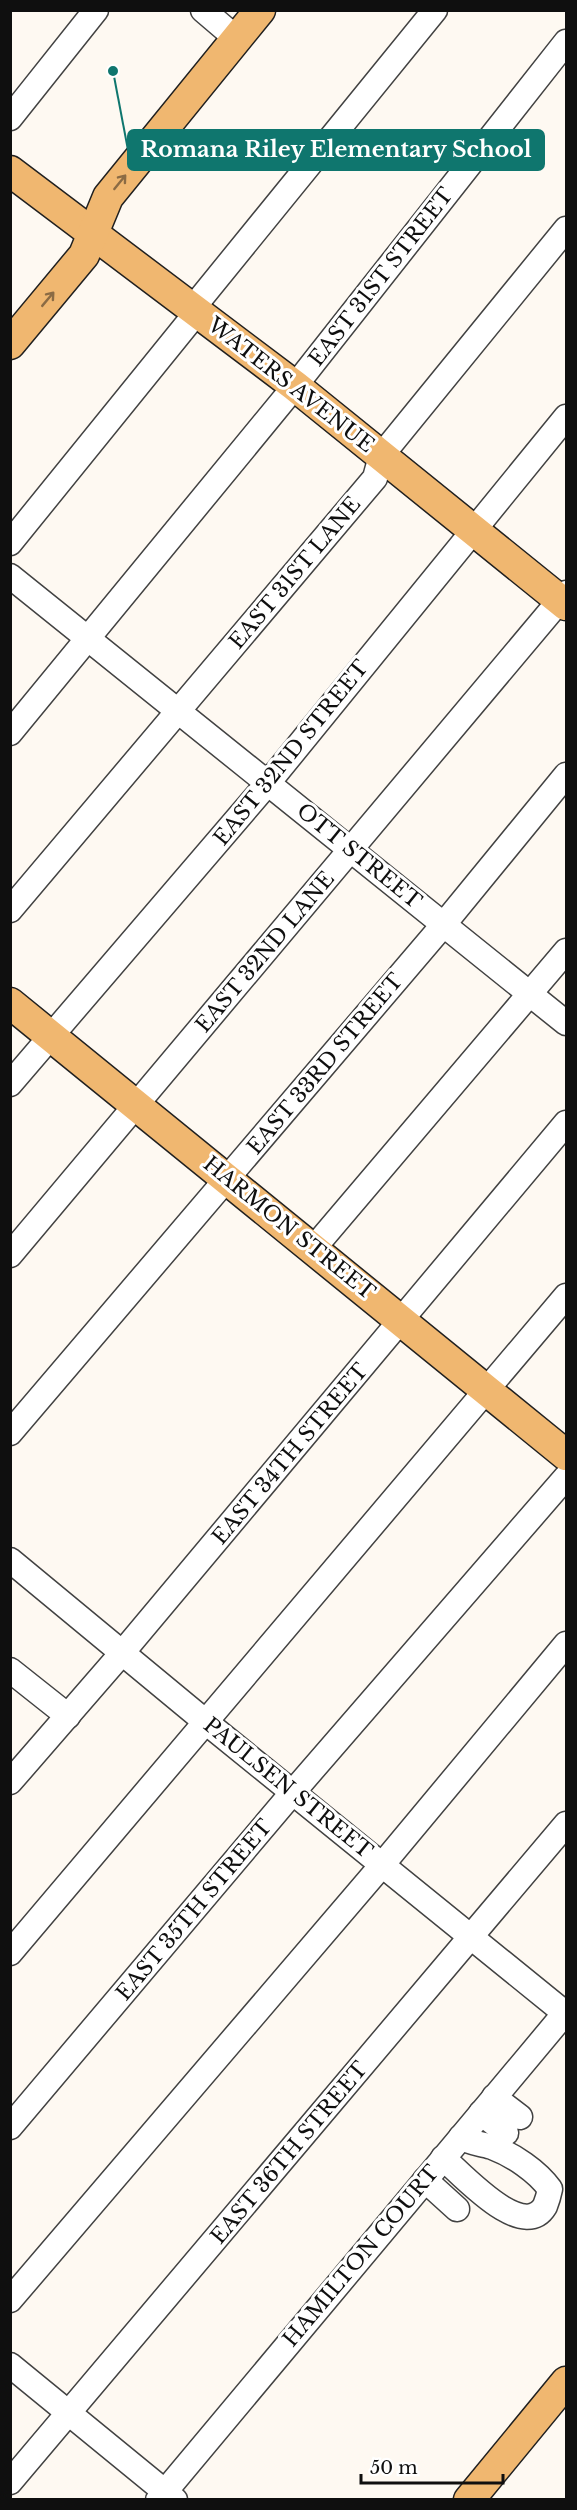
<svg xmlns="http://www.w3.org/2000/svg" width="577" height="2510" viewBox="0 0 577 2510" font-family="'Libre Baskerville',serif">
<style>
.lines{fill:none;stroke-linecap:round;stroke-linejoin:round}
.minor-casing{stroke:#424242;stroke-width:27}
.major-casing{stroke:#202020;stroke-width:33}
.minor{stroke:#fff;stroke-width:24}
.major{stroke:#f0b770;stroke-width:30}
.oneway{stroke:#8b6b44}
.labels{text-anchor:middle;stroke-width:6;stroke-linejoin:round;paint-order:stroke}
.street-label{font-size:21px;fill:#0f0f0f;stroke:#fff}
.leader{fill:none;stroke:#0f766e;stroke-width:2}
.callout-dot{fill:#0f766e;stroke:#fff;stroke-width:2}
.callout{fill:#0f766e;stroke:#0f766e;stroke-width:2}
.callout-label{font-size:22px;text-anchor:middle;font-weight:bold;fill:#fff}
</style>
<rect width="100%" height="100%" fill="#fef9f2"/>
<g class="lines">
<!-- minor casing -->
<g class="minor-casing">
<g id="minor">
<path d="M203,10L237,39"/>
<path d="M10,118L96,10"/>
<path d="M192,309L435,10"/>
<path d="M10,543L197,312"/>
<path d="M10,576L566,1023"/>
<path d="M10,733L295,386L566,42"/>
<path d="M10,910L375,478L381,456L566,229"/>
<path d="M10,1084L268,783L566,417"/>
<path d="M313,1249L566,951"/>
<path d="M10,1255L566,593"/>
<path d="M10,1433L444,924L566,775"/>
<path d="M10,1560L207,1723L566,2014"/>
<path d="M10,1670L68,1716"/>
<path d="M10,1782L122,1653L566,1123"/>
<path d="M10,1953L566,1296"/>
<path d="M494,2097L520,2117"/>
<path d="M481,2113L506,2133"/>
<path d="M10,2127L293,1792L566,1477"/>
<path d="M443,2158C461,2173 523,2243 545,2206C547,2201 549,2194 550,2189C537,2171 513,2155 492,2147C481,2143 471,2144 461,2137"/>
<path d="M425,2180L457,2209"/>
<path d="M10,2300L382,1865L566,1644"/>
<path d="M10,2365L175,2500"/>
<path d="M10,2482L566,1824"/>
<path d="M158,2500L565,2013"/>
</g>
</g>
<!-- major casing -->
<g class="major-casing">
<g id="major">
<path d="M10,171L295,386L566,605"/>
<path d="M10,344L84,255L108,197L260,10"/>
<path d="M10,1003L566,1455"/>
<path d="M469,2500L566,2382"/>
</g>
</g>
<!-- minor -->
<use href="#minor" class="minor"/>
<!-- major -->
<use href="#major" class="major"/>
</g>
<!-- one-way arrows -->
<defs><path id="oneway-shaft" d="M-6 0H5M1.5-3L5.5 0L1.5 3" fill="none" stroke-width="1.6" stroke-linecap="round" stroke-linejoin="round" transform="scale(1.5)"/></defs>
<g class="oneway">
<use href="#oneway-shaft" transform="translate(120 182) rotate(-51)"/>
<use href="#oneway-shaft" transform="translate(48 299) rotate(-50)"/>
</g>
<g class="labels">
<!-- street labels -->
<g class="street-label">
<text transform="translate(381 277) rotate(-52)" y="7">EAST 31ST STREET</text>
<text transform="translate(291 385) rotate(38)" y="7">WATERS AVENUE</text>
<text transform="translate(295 573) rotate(-50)" y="7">EAST 31ST LANE</text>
<text transform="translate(291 753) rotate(-51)" y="7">EAST 32ND STREET</text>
<text transform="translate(359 856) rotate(39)" y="7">OTT STREET</text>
<text transform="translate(265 952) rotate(-50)" y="7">EAST 32ND LANE</text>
<text transform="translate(325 1064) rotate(-50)" y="7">EAST 33RD STREET</text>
<text transform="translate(289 1228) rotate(39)" y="7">HARMON STREET</text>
<text transform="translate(290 1454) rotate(-50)" y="7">EAST 34TH STREET</text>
<text transform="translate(288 1788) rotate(39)" y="7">PAULSEN STREET</text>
<text transform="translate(194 1910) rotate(-50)" y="7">EAST 35TH STREET</text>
<text transform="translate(289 2153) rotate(-50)" y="7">EAST 36TH STREET</text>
<text transform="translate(361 2256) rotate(-50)" y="7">HAMILTON COURT</text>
</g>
</g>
<!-- callouts -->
<path class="leader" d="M113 71L128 150"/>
<circle class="callout-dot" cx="113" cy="71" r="6"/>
<rect class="callout" x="128" y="130" width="416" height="40" rx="6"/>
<g class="callout-label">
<text x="336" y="157">Romana Riley Elementary School</text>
</g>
<!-- border -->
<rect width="577" height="2510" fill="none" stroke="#0f0f0f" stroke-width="24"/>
<!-- scale -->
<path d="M361 2474v9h142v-9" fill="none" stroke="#0f0f0f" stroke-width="3"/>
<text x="370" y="2474" font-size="18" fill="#0f0f0f" stroke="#ffffff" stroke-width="4.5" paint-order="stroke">50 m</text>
</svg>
